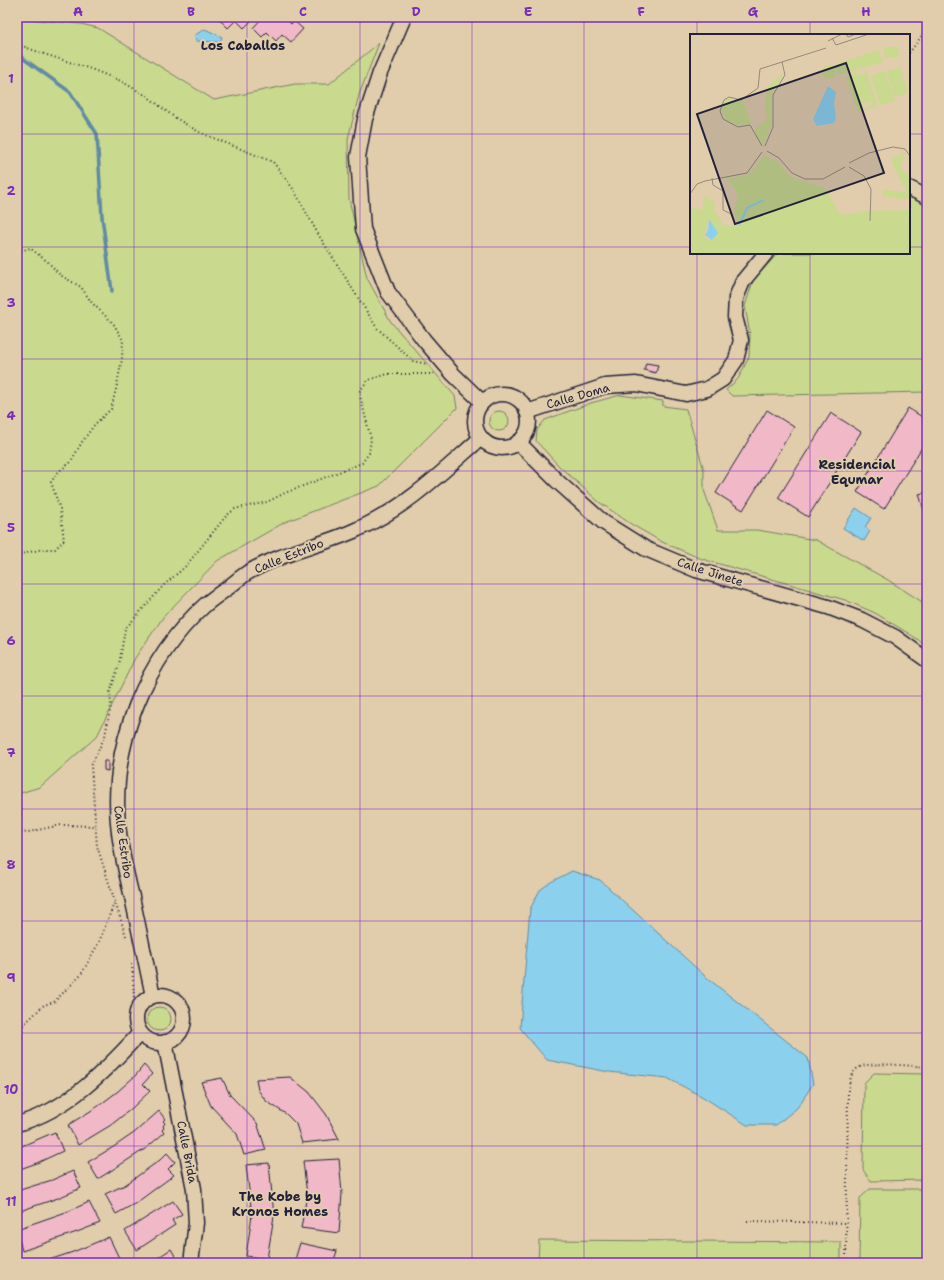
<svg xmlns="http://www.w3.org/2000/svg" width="944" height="1280" viewBox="0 0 944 1280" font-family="'Shantell Sans',sans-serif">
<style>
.green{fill:#c9d98d;stroke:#767e64}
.water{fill:#8bd1ed;stroke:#618ba6}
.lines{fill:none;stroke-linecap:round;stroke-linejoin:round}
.stream{stroke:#618ba6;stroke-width:3.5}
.building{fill:#f1b8c8;stroke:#22223b}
.minor-casing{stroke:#22223b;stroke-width:17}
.path{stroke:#22223b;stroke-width:2;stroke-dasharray:1 3;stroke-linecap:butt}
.minor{stroke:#e1cdab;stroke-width:14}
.grid{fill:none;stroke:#7b2cbf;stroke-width:1;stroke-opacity:0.55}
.labels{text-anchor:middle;stroke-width:4;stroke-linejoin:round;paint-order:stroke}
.street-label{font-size:12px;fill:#22223b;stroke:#e1cdab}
.neighbourhood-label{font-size:13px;font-weight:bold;fill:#22223b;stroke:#e1cdab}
.inset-river{fill:none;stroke:#8bd1ed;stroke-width:2}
.inset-road{fill:none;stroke:#95897e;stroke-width:1}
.view{fill:#22223b;fill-opacity:0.15;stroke:#22223b;stroke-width:2}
.inset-edge{fill:none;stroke:#22223b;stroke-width:2}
.neatline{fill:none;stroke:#7b2cbf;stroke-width:1.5}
.grid-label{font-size:13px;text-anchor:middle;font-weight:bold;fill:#7b2cbf}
</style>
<rect width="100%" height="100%" fill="#e1cdab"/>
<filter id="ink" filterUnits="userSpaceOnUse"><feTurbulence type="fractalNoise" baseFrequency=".025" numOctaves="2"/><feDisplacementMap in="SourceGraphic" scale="8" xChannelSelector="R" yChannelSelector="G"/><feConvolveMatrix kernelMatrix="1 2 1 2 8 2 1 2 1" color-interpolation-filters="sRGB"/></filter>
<g filter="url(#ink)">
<!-- green -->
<g class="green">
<path d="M17,18L81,24L98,28L214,100L295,84H329L379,43L359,95L348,139L349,199L367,278L391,322L455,396L457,408L379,486L285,522L217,561L164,616L135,658L97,736L40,787L17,794Z"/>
<path d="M909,197L915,198L927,206V392L732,396L726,390L738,379L749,357L750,335L745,306L753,281L778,253H909Z"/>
<path d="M620,395L663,401V406L686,409L704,470V490L718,530H757L816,540L888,580L927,605V647L916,638L875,613L845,600L702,559L662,542L631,524L599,502L559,466L536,441L537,430L545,420L591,403Z"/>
<circle cx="499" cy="421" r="10"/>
<circle cx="159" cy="1019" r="12"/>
<path d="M874,1073L927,1074V1180L871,1181L863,1170L864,1083Z"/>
<path d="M870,1189H927V1263H859L860,1198Z"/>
<path d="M539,1240L841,1242V1263H538Z"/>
</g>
<!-- water -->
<g class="water">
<path d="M205,29L222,37L220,42L196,41L195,35Z"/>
<path d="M856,508L871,518L865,527L870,531L864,541L843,528Z"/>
<path d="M572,871L600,880L706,977L808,1058L813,1084L797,1108L776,1125H747L703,1097L667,1078L609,1072L547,1060L520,1028L530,909L540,890L551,882Z"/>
</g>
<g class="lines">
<!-- stream -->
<path class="stream" d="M17,54L70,92L97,134L102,217L112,291"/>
</g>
<!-- building -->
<g class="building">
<path d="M154,17H185V18Z"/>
<path d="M220,17H255L244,28L236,20L228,28L219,19Z"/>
<path d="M263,17H278L280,19L284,17L291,24L294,21L303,29L291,42L282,34L276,41L267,32L262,37L253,28Z"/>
<path d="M646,363L658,365L656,373L644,370Z"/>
<path d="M908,408L927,420V439L884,509L857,492Z"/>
<path d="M767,410L794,427L743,510L716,493Z"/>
<path d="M831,413L861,432L808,517L778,498Z"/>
<path d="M927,492V520L919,494Z"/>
<path d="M104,761H108V771L104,770Z"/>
<path d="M144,1065L152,1074L143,1084L150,1091L131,1109L111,1125L78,1145L68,1125L97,1107L117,1092L135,1076Z"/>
<path d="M290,1077L309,1092L326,1114L339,1139L302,1143L296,1124L286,1114L266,1101L258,1090L256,1079Z"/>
<path d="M222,1078L230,1095L257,1123L266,1150L244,1155L237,1134L211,1106L201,1082Z"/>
<path d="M159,1111L165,1119L163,1121L165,1123L163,1126L164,1128L162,1130L164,1133L145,1149L98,1179L88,1162L115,1146L134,1133Z"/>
<path d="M55,1132L63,1151L37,1163L17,1170V1148Z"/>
<path d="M167,1153L175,1162L168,1169L174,1175L136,1203L116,1214L105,1194L125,1185L160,1160Z"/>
<path d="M339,1159L342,1193L339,1233L301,1228L307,1195L303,1161Z"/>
<path d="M269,1163L274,1216L267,1259L246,1256L252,1215L246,1165Z"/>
<path d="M73,1171L81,1188L58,1198L17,1212V1191L52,1180Z"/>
<path d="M173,1201L182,1214L172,1220L175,1225L137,1250L125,1231Z"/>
<path d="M89,1202L100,1223L77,1232L22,1251L17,1229L69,1211Z"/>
<path d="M109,1237L119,1258L110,1263H40L73,1252Z"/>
<path d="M300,1243L337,1251L333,1263H294Z"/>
<path d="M171,1249L178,1261L175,1263H150Z"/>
</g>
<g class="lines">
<!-- minor casing -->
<g class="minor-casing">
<g id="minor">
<path d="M404,17L380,73L365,119L358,157L363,229L388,292L424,340L453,374L482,402"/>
<path d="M909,188L927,197"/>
<circle cx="502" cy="421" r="27"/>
<path d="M527,412L605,386L636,384L686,394L707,389L723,379L736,360L741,340L735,317L736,298L743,281L766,253"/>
<path d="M518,442L557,481L603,522L646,549L696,570L828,607L862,620L895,637L927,660"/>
<circle cx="160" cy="1019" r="24"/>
<path d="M153,996C146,963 139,930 132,897C126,873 120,848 118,823C111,744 146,658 205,605C213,598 221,593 229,587C235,582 241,577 247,573C282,552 322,546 358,529C406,508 442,472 481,438"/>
<path d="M165,1042L194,1189L196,1223L191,1263"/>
<path d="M17,1124C67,1111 106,1070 140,1033"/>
</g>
</g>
<!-- path -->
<g class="path">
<path d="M17,44L41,53L91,69L121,81L147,96L174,117L199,132L273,162L294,190L318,234L377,328L413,361L427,364"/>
<path d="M909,53L927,29"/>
<path d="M17,252L30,248L48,262L60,275L81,287L92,303L113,323L123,340L122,359L117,385L111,409L95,424L82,442L70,463L58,472L51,482L60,509L64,540L55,549H43L17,555"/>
<path d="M17,831L24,833L61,825L96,826"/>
<path d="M126,936L97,846L91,766L105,736L111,705L110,692L119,665L125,629L148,603L164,585L185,567L226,516L235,509L267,502L285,493L362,463L369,453L371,439L359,392L368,380L388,374H437"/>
<path d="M132,964L134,998L141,999"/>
<path d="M17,1031L44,1005L54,1002L81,975L99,942L115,901"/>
<path d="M747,1221L846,1223"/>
<path d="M846,1263L848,1090C850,1082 850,1073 858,1068C867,1061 914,1066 927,1067"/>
</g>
<!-- minor -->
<use href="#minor" class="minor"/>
</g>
</g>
<!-- grid -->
<path class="grid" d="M134,17V1263M247,17V1263M360,17V1263M472,17V1263M584,17V1263M697,17V35M810,17V35M17,134H691M909,134H927M17,247H691M909,247H927M697,253V1263M810,253V1263M17,359H927M17,471H927M17,584H927M17,696H927M17,809H927M17,921H927M17,1033H927M17,1146H927"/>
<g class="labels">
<!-- street labels -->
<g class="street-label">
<text transform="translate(578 396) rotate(-16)" y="4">Calle Doma</text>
<text transform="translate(289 556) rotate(-22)" y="4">Calle Estribo</text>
<text transform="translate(710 572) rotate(18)" y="4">Calle Jinete</text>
<text transform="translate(123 842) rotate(82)" y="4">Calle Estribo</text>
<text transform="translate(187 1152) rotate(79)" y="4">Calle Brida</text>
</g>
<!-- neighbourhood labels -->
<g class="neighbourhood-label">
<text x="243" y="50">Los Caballos</text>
<text x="857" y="469">Residencial<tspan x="857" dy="15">Equmar</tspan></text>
<text x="280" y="1201">The Kobe by<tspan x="280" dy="15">Kronos Homes</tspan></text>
</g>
</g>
<!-- overview -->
<g transform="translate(690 34)">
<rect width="220" height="220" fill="#e1cdab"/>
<path d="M207,12L210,22L195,24L194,14ZM189,16L193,28L148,41L146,30ZM132 38a7 7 0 1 1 14 0a7 7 0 1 1-14 0ZM210,33L218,59L205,63L197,37ZM176,36L188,72L168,78L156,43L159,42L160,44L164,40H174ZM176,45L183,65L180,73L174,75L169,71L182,67ZM195,37L205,67L190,71L181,42ZM94,38L93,42L82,58L81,92L73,111L66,102L65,94L78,85L75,74L77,53ZM38,64L46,67L53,66L61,90L47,91L37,87L31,76L35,66ZM213,117L215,119L210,134L220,141V161L217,166L192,162L194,156L216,158V154L213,152L202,128V123L208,122ZM74,121L86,127L101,143L135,154L149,178L153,181L176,177L220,176V220H0L1,214L10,211L1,213L0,211V174L12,176L15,162L25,169L24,175L33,191L28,198L18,185L14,203L20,207L34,191L49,192L44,178L48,161L41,149L35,144L54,142L63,136Z" fill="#c9d98d" fill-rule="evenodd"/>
<path d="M138,52L146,58L144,70L146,84L144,89L127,92L123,85ZM19,185L28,199L22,206L15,201L18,196Z" fill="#8bd1ed"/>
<path class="inset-river" d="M49,191L57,174L74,166"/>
<path class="inset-road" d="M156,0L158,3L166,0M142,4L146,11L179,0M138,7L152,0M72,112L60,91L48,93L33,85L30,77L34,66L39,63L51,66L68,54L70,35L136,14M75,112L83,93V61L95,41L92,28M77,117L89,124L102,139L115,145H133L155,133M159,129L179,119L203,113L215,115L220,122M159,133L174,142L181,155L180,187M22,144L23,151L33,157V176L41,180M0,160L7,150L15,147L57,139L72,118"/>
<path class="view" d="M156,29L194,139L45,190L7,80Z"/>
<rect width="220" height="220" class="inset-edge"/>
</g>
<!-- margin -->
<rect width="944" height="1280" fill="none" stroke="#e1cdab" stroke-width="44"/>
<rect x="22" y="22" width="900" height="1236" class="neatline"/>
<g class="grid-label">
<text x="78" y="16">A</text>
<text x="191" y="16">B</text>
<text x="303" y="16">C</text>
<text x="416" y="16">D</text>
<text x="528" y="16">E</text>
<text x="641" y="16">F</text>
<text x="753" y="16">G</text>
<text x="866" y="16">H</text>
<text x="11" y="83">1</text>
<text x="11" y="195">2</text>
<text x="11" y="307">3</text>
<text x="11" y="420">4</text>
<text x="11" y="532">5</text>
<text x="11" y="645">6</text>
<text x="11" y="757">7</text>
<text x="11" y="869">8</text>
<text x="11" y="982">9</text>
<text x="11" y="1094">10</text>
<text x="11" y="1206">11</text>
</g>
</svg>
